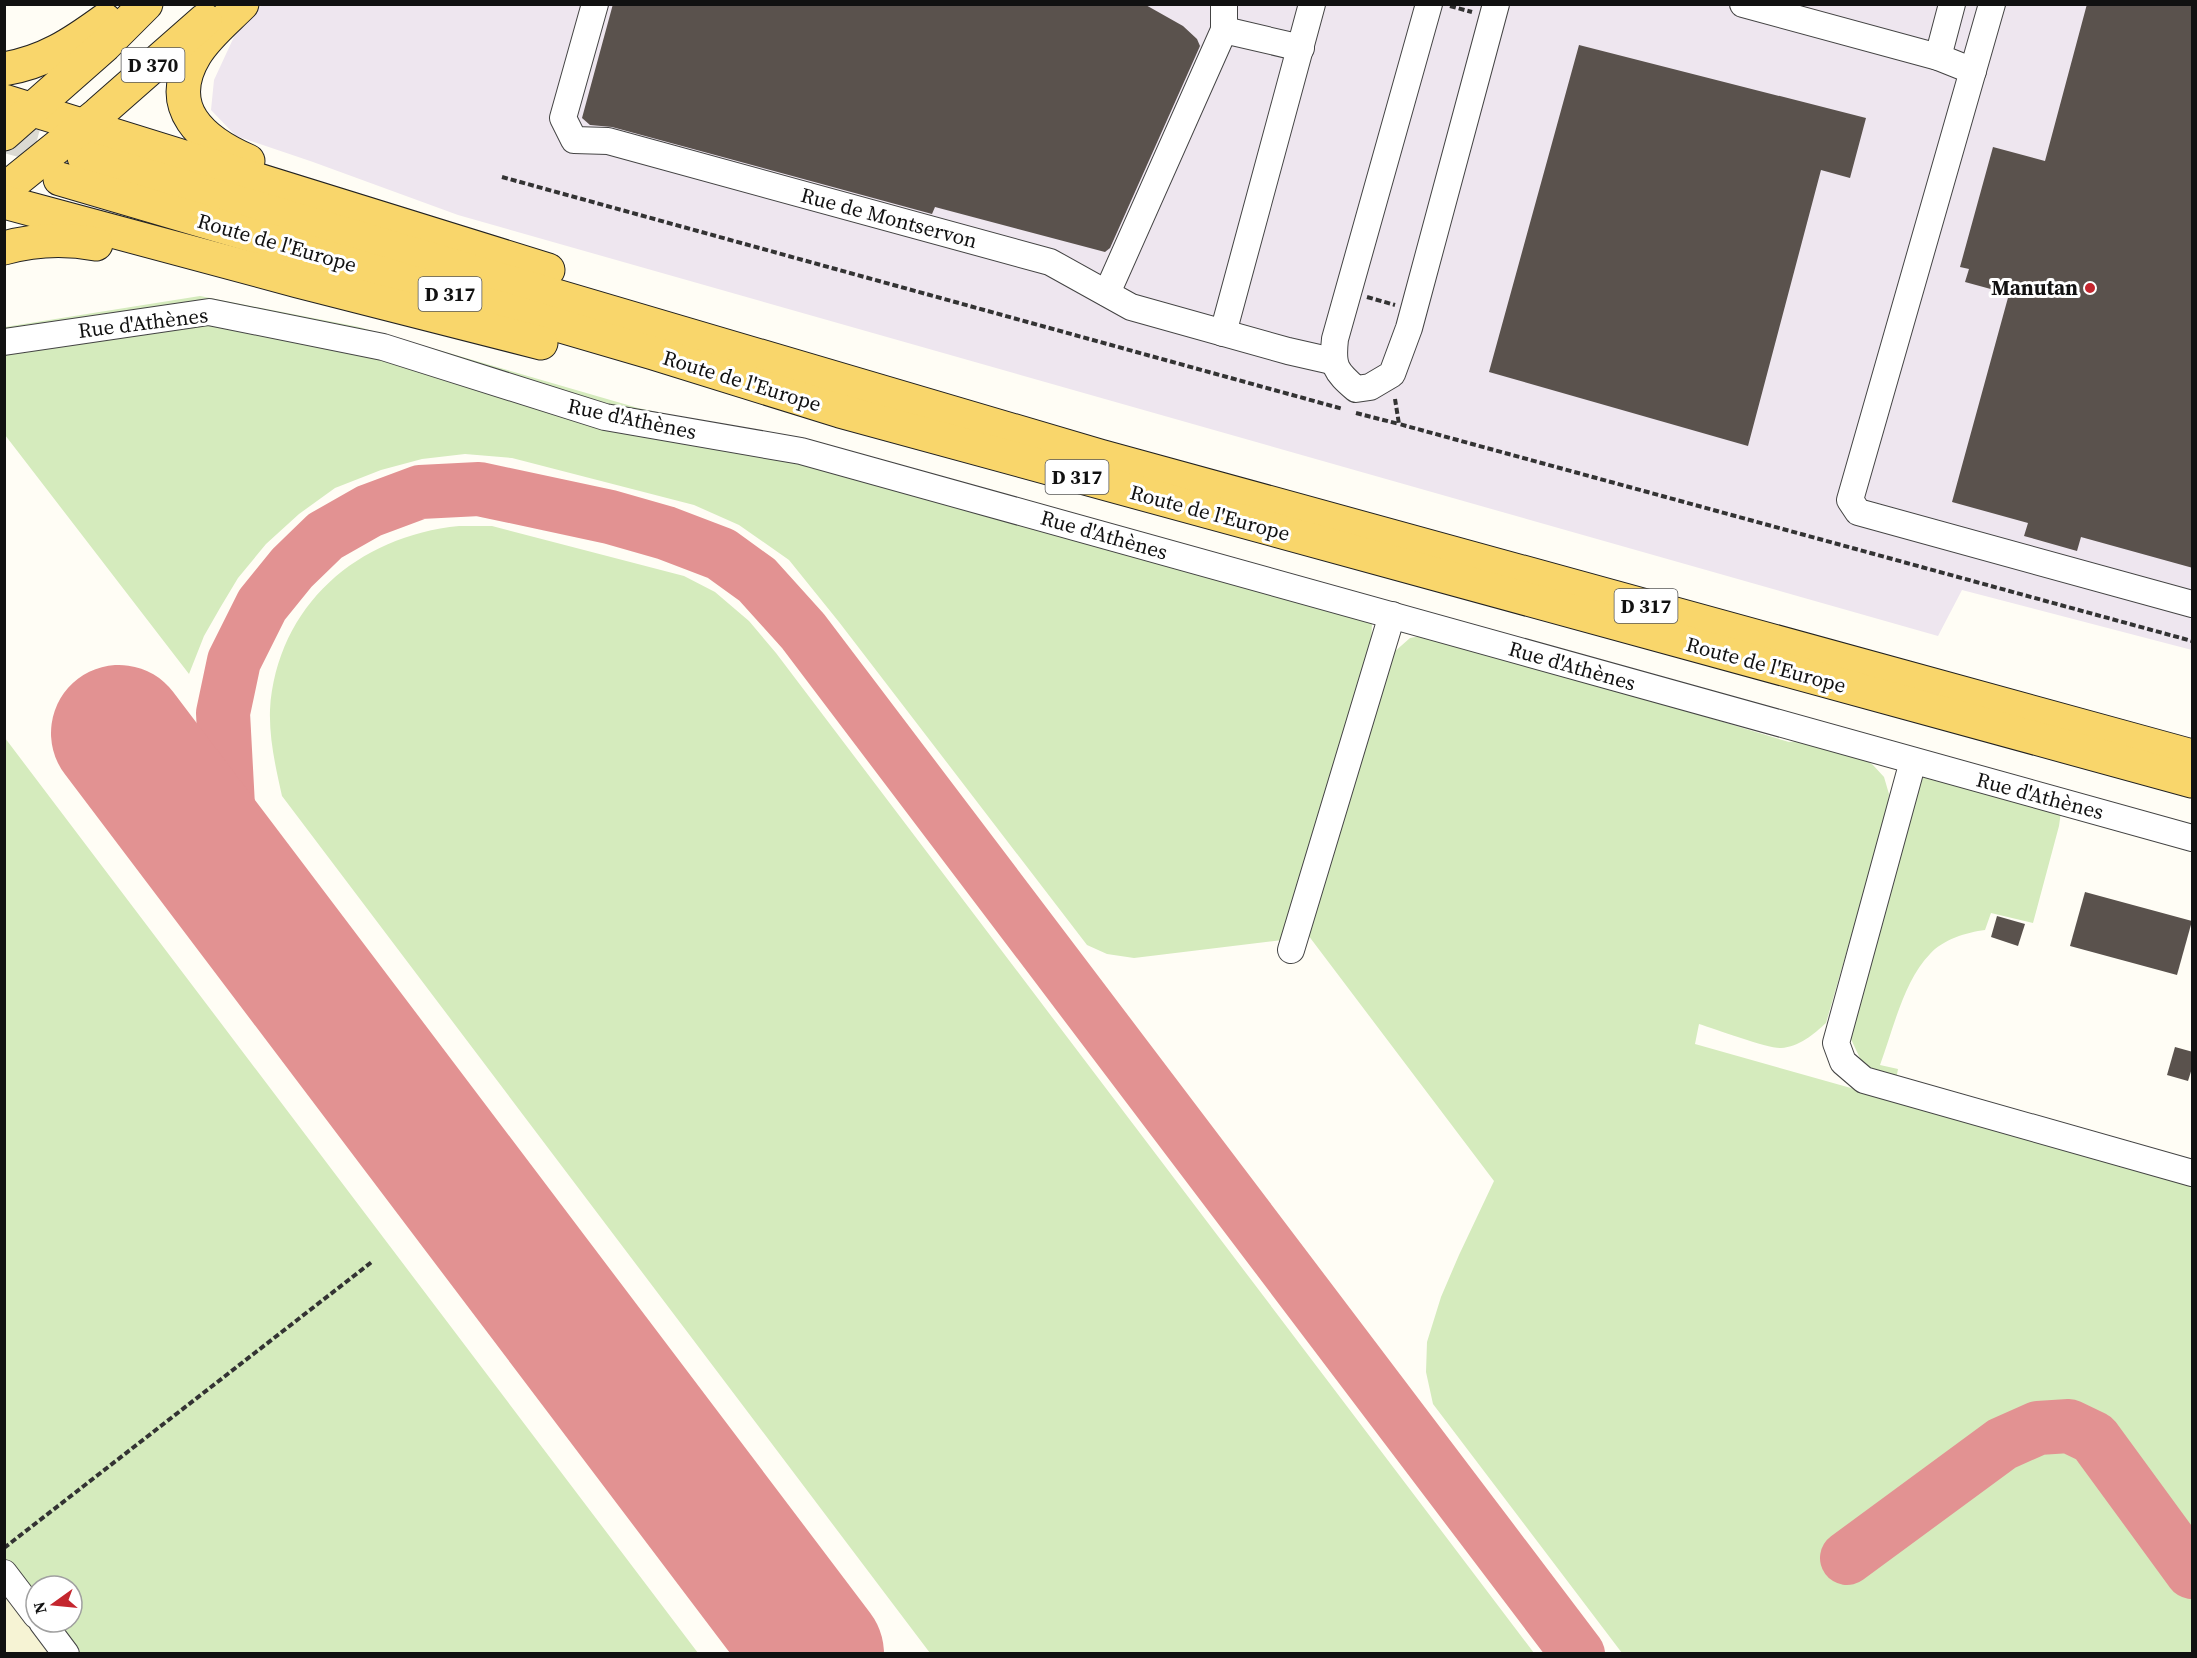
<svg xmlns="http://www.w3.org/2000/svg" width="2197" height="1658" viewBox="0 0 2197 1658" font-family="'Source Serif 4',serif">
<style>
.industrial{fill:#eee6ef}
.farmland{fill:#f6f3d4}
.green{fill:#d5ebbd;fill-rule:evenodd}
.lines{fill:none;stroke-linecap:round;stroke-linejoin:round}
.taxiway{stroke:#e29292;stroke-width:54}
.runway{stroke:#e29292;stroke-width:136}
.building{fill:#5a524d}
.major-tunnel{stroke:#dbdad3;stroke-width:33;stroke-dasharray:33 16;stroke-linecap:butt}
.minor-casing{stroke:#444;stroke-width:28}
.major-casing{stroke:#222;stroke-width:35}
.path{stroke:#333;stroke-width:4;stroke-dasharray:6 3;stroke-linecap:butt}
.minor{stroke:#fff;stroke-width:26}
.major{stroke:#f9d66b;stroke-width:33}
.poi-dot{fill:#c4262e;stroke:#fff;stroke-width:2}
.labels{text-anchor:middle;stroke-width:6;stroke-linejoin:round;paint-order:stroke}
.shield{fill:#fff;stroke:#585858;stroke-width:1.5}
.shield-label{font-size:20px;font-weight:bold;fill:#111}
.street-label{font-size:21px;fill:#111;stroke:#fff}
.poi-label{font-size:21px;font-weight:bold;fill:#111;stroke:#fff;text-anchor:end}
</style>
<rect width="100%" height="100%" fill="#fffdf5"/>
<!-- industrial -->
<path class="industrial" d="M262,5H2192V650L1962,590L1938,636L458,215L313,162L236,136L211,110L214,80L239,26Z"/>
<!-- farmland -->
<path class="farmland" d="M5,1594L49,1653H5Z"/>
<!-- green -->
<g class="green">
<path d="M200,296L359,327L638,408L805,443L1373,599L1371,648L1283,940L1134,958L1107,954L1087,945L839,622L789,560L739,525L694,505L512,458L465,454L422,459L381,470L335,488L299,514L266,544L238,578L220,608L204,636L189,674L5,435V327Z"/>
<path d="M459,526H492L684,576L715,592L749,621L776,653L1534,1653H930L282,796C276,769 269,739 270,710C277,605 358,536 459,526Z"/>
<path d="M1432,634L1680,702L1703,716L1789,742L1818,740L1850,749L1873,765L1884,777L1889,794L1888,809L1826,1023C1814,1034 1799,1047 1781,1048C1769,1049 1715,1029 1699,1024L1695,1044L2192,1184V1653H1622L1433,1404L1426,1372L1427,1342L1441,1297L1459,1255L1494,1181L1305,931L1393,653L1410,638Z"/>
<path d="M5,738L698,1653H49L5,1594ZM36,1586H72V1622H36Z"/>
<path d="M1921,775L2061,812L2059,826L2033,923L1991,913L1985,930C1967,932 1942,940 1930,954C1904,980 1893,1030 1880,1065L1898,1069L1896,1080L1865,1069L1850,1037Z"/>
</g>
<g class="lines">
<!-- taxiway -->
<g class="taxiway">
<path d="M271,933L243,877L228,806L223,713L234,661L262,605L292,568L325,536L369,511L420,492L479,489L610,517L666,533L721,554L757,580L803,631L1578,1654"/>
<path d="M1847,1558L2002,1444L2038,1428L2069,1426L2094,1438L2192,1572"/>
</g>
<!-- runway -->
<path class="runway" d="M119,733L816,1654"/>
</g>
<!-- building -->
<g class="building">
<path d="M613,4H1144L1183,26L1197,39L1200,46L1110,248L1105,252L935,207L932,214L612,127L590,125L582,118Z"/>
<path d="M2087,4H2193V568L2081,537L2077,551L2024,536L2028,523L1952,502L2009,294L1965,282L1969,269L1960,267L1993,147L2045,161Z"/>
<path d="M1579,45L1866,118L1850,178L1821,170L1748,446L1489,372Z"/>
<path d="M2085,892L2192,921L2177,975L2070,946Z"/>
<path d="M1997,916L2025,924L2018,946L1991,937Z"/>
<path d="M2175,1047L2193,1052V1065L2188,1081L2167,1075Z"/>
</g>
<g class="lines">
<!-- major-tunnel -->
<path class="major-tunnel" d="M4,136L79,156"/>
<!-- minor casing -->
<g class="minor-casing">
<g id="minor">
<path d="M595,4L563,118L574,140L608,141L1050,262L1131,307L1288,351L1332,361"/>
<path d="M1429,4L1335,339C1332,366 1335,371 1356,389L1370,387L1392,374L1409,328L1496,4"/>
<path d="M1743,4L1938,57L1973,71"/>
<path d="M1992,4L1850,500L1858,512L2192,604"/>
<path d="M1224,30L1301,48"/>
<path d="M1938,57L1952,4"/>
<path d="M1107,293L1224,30V4"/>
<path d="M1223,333L1312,4"/>
<path d="M4,342L209,312L383,347L605,417L801,451L2192,838"/>
<path d="M1913,761L1836,1043L1843,1062L1864,1080L2192,1173"/>
<path d="M1291,950L1392,615"/>
<path d="M4,1573L36,1615"/>
<path d="M42,1622L66,1654"/>
</g>
</g>
<!-- major casing -->
<g class="major-casing">
<g id="major">
<path d="M242,4C226,20 206,36 195,55C163,108 202,141 248,161"/>
<path d="M4,69C45,62 72,44 105,20"/>
<path d="M4,101L548,270"/>
<path d="M4,134L105,45L146,4"/>
<path d="M84,157L1100,456L2192,756"/>
<path d="M60,179L653,353L840,411L2192,781"/>
<path d="M4,190L98,114L205,20"/>
<path d="M4,202L298,281L541,343"/>
<path d="M4,248C36,239 64,238 96,244"/>
</g>
</g>
<!-- path -->
<g class="path">
<path d="M1450,6L1472,12"/>
<path d="M502,177L1343,409"/>
<path d="M1367,297L1395,305"/>
<path d="M1395,399L1399,424L2192,641"/>
<path d="M1356,413L1399,424"/>
<path d="M4,1548L373,1261"/>
</g>
<!-- minor -->
<use href="#minor" class="minor"/>
<!-- major -->
<use href="#major" class="major"/>
</g>
<!-- markers -->
<circle class="poi-dot" cx="2090" cy="288" r="6"/>
<g class="labels">
<!-- shield labels -->
<g class="shield">
<rect x="121.5" y="48" width="63" height="34" rx="4.5"/>
<rect x="418.5" y="277" width="63" height="34" rx="4.5"/>
<rect x="1045.5" y="460" width="63" height="34" rx="4.5"/>
<rect x="1614.5" y="589" width="63" height="34" rx="4.5"/>
</g>
<g class="shield-label">
<text x="153" y="72">D 370</text>
<text x="450" y="301">D 317</text>
<text x="1077" y="484">D 317</text>
<text x="1646" y="613">D 317</text>
</g>
<!-- street labels -->
<g class="street-label">
<text transform="translate(889 218) rotate(15)" y="7">Rue de Montservon</text>
<text transform="translate(277 243) rotate(16)" y="7">Route de l'Europe</text>
<text transform="translate(143 323) rotate(-7)" y="7">Rue d'Athènes</text>
<text transform="translate(742 381) rotate(17)" y="7">Route de l'Europe</text>
<text transform="translate(632 419) rotate(12)" y="7">Rue d'Athènes</text>
<text transform="translate(1210 513) rotate(15)" y="7">Route de l'Europe</text>
<text transform="translate(1104 535) rotate(16)" y="7">Rue d'Athènes</text>
<text transform="translate(1766 665) rotate(15)" y="7">Route de l'Europe</text>
<text transform="translate(1572 666) rotate(16)" y="7">Rue d'Athènes</text>
<text transform="translate(2040 796) rotate(15)" y="7">Rue d'Athènes</text>
</g>
<!-- poi labels -->
<g class="poi-label">
<text x="2078" y="295">Manutan</text>
</g>
</g>
<!-- border -->
<rect width="2197" height="1658" fill="none" stroke="#111111" stroke-width="12"/>
<!-- north arrow -->
<g transform="translate(54 1604) rotate(255)"><circle r="28" fill="#ffffff" stroke="#a0a0a0" stroke-width="1.5"/>
<path d="M0-4.5L10 22L0 15L-10 22Z" fill="#c4262e"/>
<text y="-9" font-size="16" font-weight="bold" text-anchor="middle" fill="#111111">N</text>
</g>
</svg>
